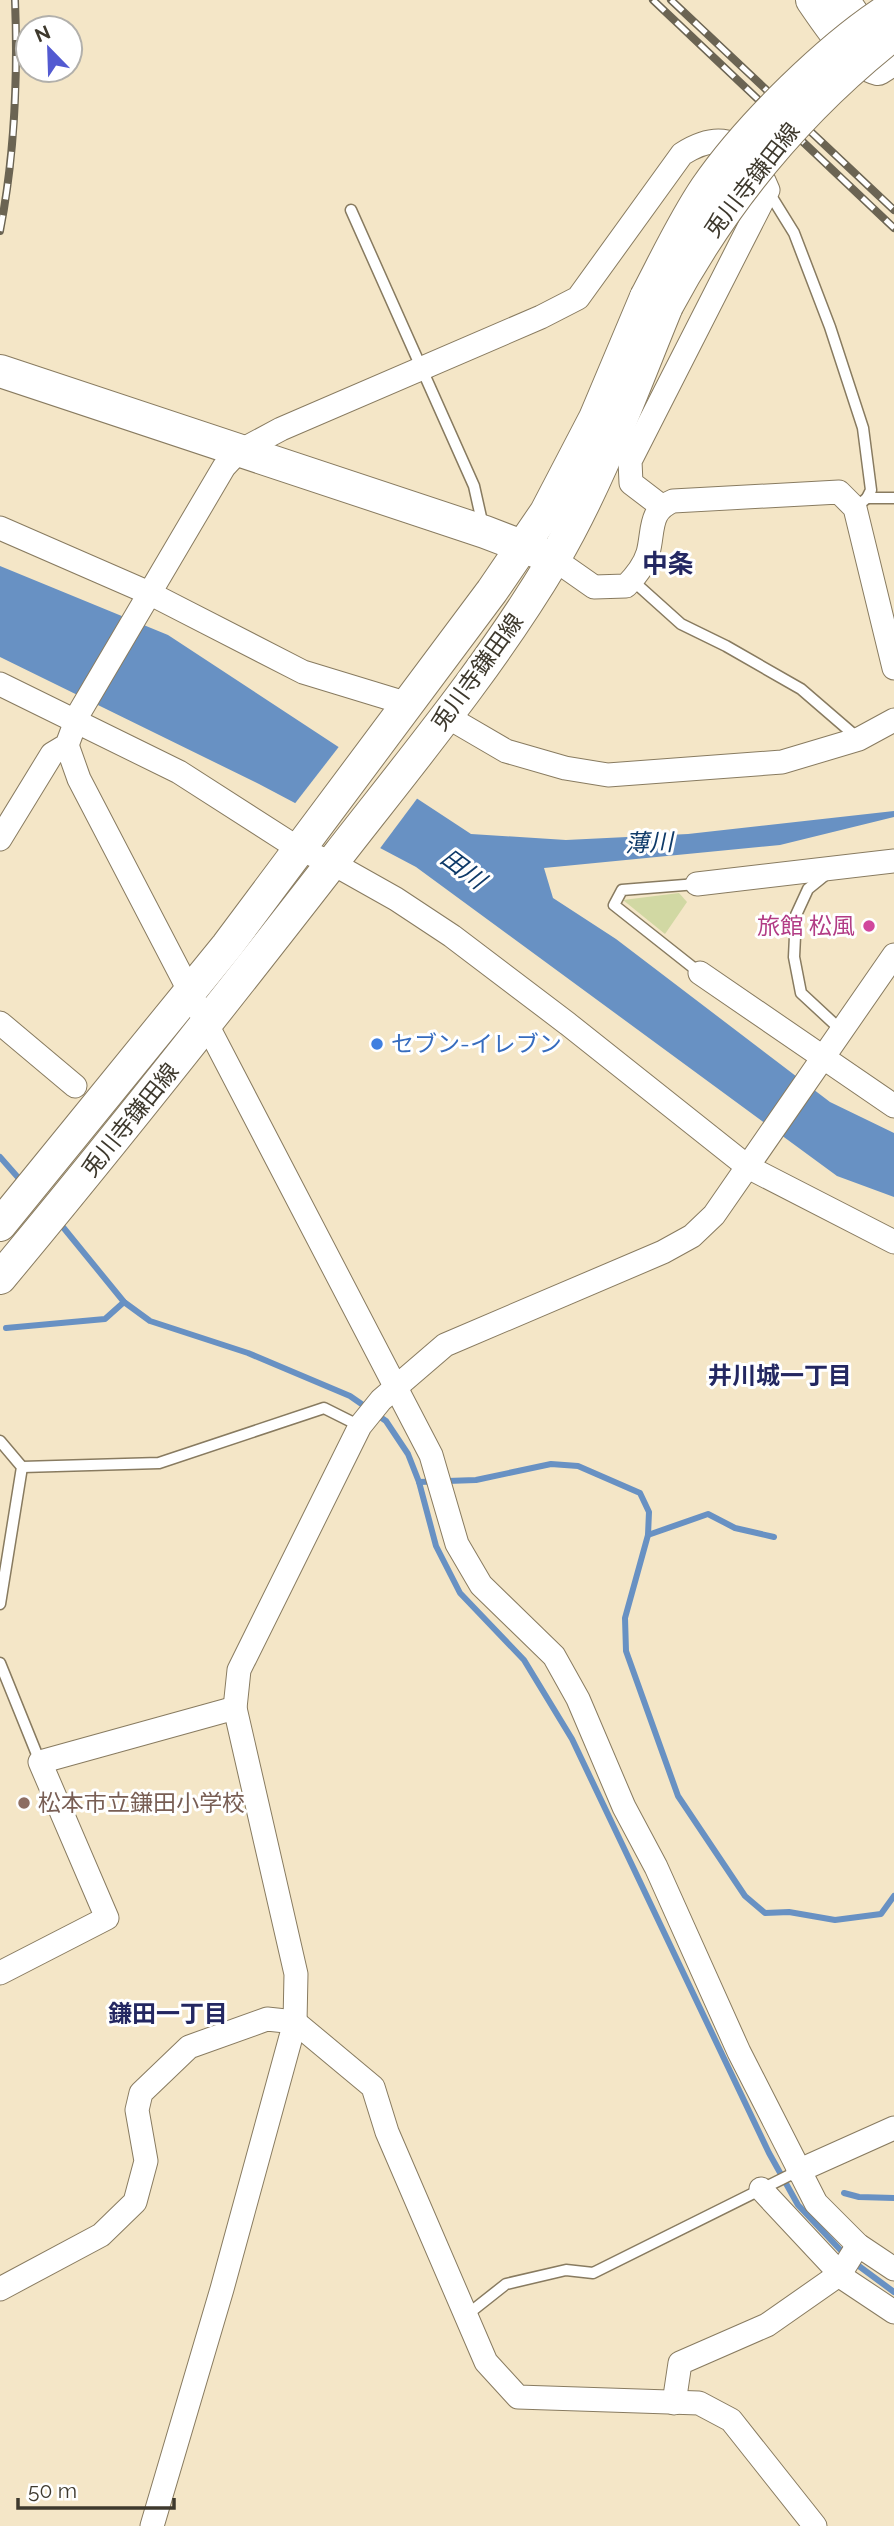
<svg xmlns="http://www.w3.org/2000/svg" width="894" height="2526" viewBox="0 0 894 2526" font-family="Raleway,'Noto Sans JP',sans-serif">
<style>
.green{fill:#d1d8a3}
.water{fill:#6891c3}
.pier{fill:#f4e6c7}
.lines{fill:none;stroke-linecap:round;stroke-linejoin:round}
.stream{stroke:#6891c3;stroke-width:6}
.lane-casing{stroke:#887b60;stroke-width:13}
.street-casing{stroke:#887b60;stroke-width:25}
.secondary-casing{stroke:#887b60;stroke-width:34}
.lane{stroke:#fff;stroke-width:10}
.street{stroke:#fff;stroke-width:23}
.secondary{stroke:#fff;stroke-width:32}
.rail-casing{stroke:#6b6453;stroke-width:8}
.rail{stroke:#fff;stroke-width:5;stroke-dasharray:16;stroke-linecap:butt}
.secondary-bridge-casing{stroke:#887b60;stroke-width:34;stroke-linecap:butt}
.secondary-bridge{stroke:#fff;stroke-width:32}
.hotel-dot{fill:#d1479c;stroke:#fff;stroke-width:2.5}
.shop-dot{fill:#3f7fe0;stroke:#fff;stroke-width:2.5}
.education-dot{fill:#8d6e63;stroke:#fff;stroke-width:2.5}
.labels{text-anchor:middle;stroke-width:6;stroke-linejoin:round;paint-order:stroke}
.street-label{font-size:23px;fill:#3e392d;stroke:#fff}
.hotel-label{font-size:23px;fill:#b23c85;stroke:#fff;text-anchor:end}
.shop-label{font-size:23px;fill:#366cbe;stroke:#fff;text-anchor:start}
.education-label{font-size:23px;fill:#785e54;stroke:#fff;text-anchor:start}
.water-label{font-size:24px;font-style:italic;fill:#0e3a69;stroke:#fff}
.neighbourhood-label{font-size:24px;font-weight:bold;fill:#232761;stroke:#fff}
.quarter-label{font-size:26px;font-weight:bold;fill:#232761;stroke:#fff}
</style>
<rect width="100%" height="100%" fill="#f4e6c7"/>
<!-- green -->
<path class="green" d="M679,893L687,902L665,934L623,900Z"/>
<!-- water -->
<path class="water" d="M0,566L168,635L471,834L566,840L688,834L894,811V817L780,845L544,868L553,898L616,939L830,1102L894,1133V1197L837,1176L416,867L259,784L0,657Z"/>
<!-- pier -->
<path class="pier" d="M341,744L419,796L378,851L293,806Z"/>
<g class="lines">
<!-- stream -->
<g class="stream">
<path d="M0,1157L22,1182"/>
<path d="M58,1221L124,1302L150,1321L248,1353L350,1396L386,1421L408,1454L419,1482L436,1546L460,1593L524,1660L572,1739L769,2153L798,2205L848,2258L894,2292"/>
<path d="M6,1328L105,1319L124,1302"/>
<path d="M419,1482L476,1480L551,1464L578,1466L640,1493L649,1512L648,1535L625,1618L626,1651L678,1796L745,1896L765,1913L789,1912L835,1920L881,1914L894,1896"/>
<path d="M648,1535L708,1514L735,1528L774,1537"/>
<path d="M844,2193L859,2197L894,2198"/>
</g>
<!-- lane casing -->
<g class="lane-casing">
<g id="lane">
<path d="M768,191L794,233L830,327L863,428L871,490L867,498L855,508"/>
<path d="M351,210L474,486L483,526"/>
<path d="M867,498H894"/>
<path d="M632,580L681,624L726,646L801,689L859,739"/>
<path d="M829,872L808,889L796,915L794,957L801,993L842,1031"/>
<path d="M697,884L622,890L614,905L700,973"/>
<path d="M0,1441L22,1467L0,1604"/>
<path d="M22,1467L159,1463L324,1408L360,1426"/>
<path d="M0,1663L40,1762"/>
<path d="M468,2314L506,2284L566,2270L593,2273L798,2171"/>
</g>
</g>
<!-- street casing -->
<g class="street-casing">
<g id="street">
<path d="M0,528L149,593L303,672L408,704"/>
<path d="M554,559L594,587L626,586C635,577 644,566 648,553C654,531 648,511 673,501L839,492L855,508L894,668"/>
<path d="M0,684L179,772L299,849L332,863L396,899L452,936L568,1024L748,1167L894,1242"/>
<path d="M446,716L506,751L565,768L608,775L782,762L859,739L894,720"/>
<path d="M67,745L79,779L431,1455L457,1544L481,1585L554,1656L578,1699L624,1807L656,1867L739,2052L816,2203L858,2245L894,2269"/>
<path d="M0,839L52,754L67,745L79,713L224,467L238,452L281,429L541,317L578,298L682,154C726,126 750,146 768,190L630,461L631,483L661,506"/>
<path d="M697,884L894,861"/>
<path d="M700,973L894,1106"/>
<path d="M0,1023L75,1086"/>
<path d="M0,1973L107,1918L40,1762L235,1708"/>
<path d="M798,2171L894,2128"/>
<path d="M761,2189L846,2280L894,2312"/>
<path d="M0,2289L101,2235L135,2202L146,2161L137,2110L141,2093L189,2047L267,2019L295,2022L373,2087L387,2132L486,2362L518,2397L699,2403L731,2420L815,2526"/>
<path d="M674,2403L680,2363L767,2325L840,2274L858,2245"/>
<path d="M152,2526L222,2289L295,2022L296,1974L235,1708L239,1670L360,1426L381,1400L445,1345L663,1252L692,1236L714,1215L894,955"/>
</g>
</g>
<!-- secondary casing -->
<g class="secondary-casing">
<g id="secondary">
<path d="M812,0C826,20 854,64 878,69L894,59"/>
<path d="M843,0L878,51"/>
<path d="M0,371L485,532L540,553"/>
<path d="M0,1225L227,946L492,591L546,512L595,418L646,297"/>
<path d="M0,1278C116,1139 228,997 339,854C413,759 491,665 553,561C600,481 632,391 667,306"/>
</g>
</g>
<!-- lane -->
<use href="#lane" class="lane"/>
<!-- street -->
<use href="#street" class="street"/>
<!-- secondary -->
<use href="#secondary" class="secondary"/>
<!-- rail casing -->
<g class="rail-casing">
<g id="rail">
<path d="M653,0L894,228"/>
<path d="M671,0L894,210"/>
<path d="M0,231C15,154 18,78 15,0"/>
</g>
</g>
<!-- rail -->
<use href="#rail" class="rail"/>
<!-- secondary-bridge casing -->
<g class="secondary-bridge-casing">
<g id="secondary-bridge">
<path d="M646,297C665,261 683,222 706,188C748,127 831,45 894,6"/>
<path d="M667,306C724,199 799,109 894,34"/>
</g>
</g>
<!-- secondary-bridge -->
<use href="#secondary-bridge" class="secondary-bridge"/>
</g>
<!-- markers -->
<circle class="hotel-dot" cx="869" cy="926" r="7"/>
<circle class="shop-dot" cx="377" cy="1044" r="7"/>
<circle class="education-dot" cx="24" cy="1803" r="7"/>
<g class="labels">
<!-- street labels -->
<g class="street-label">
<text transform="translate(752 180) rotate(-52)" y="8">兎川寺鎌田線</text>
<text transform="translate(477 672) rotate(-54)" y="8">兎川寺鎌田線</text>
<text transform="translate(130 1120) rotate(-51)" y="8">兎川寺鎌田線</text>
</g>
<!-- hotel labels -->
<g class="hotel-label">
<text x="855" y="934">旅館 松風</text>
</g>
<!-- shop labels -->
<g class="shop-label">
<text x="391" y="1052">セブン-イレブン</text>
</g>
<!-- education labels -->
<g class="education-label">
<text x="38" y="1811">松本市立鎌田小学校</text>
</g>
<!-- water labels -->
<g class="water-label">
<text transform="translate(649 843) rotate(-2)" y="8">薄川</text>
<text transform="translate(463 869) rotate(37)" y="8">田川</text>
</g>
<!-- neighbourhood labels -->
<g class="neighbourhood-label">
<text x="780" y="1384">井川城一丁目</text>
<text x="168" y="2022">鎌田一丁目</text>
</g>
<!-- quarter labels -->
<g class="quarter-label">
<text x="668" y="573">中条</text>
</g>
</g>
<!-- north arrow -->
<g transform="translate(49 49) rotate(337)"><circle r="33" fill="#ffffff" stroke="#b2b0ab" stroke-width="2"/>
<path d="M0-5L12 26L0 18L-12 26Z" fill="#535ad1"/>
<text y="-10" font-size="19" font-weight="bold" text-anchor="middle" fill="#3e392d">N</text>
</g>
<!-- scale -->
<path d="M18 2498v10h156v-10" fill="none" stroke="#3e392d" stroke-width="3.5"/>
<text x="28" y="2498" font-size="21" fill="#3e392d" stroke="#ffffff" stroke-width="5" paint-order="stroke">50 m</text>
</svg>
